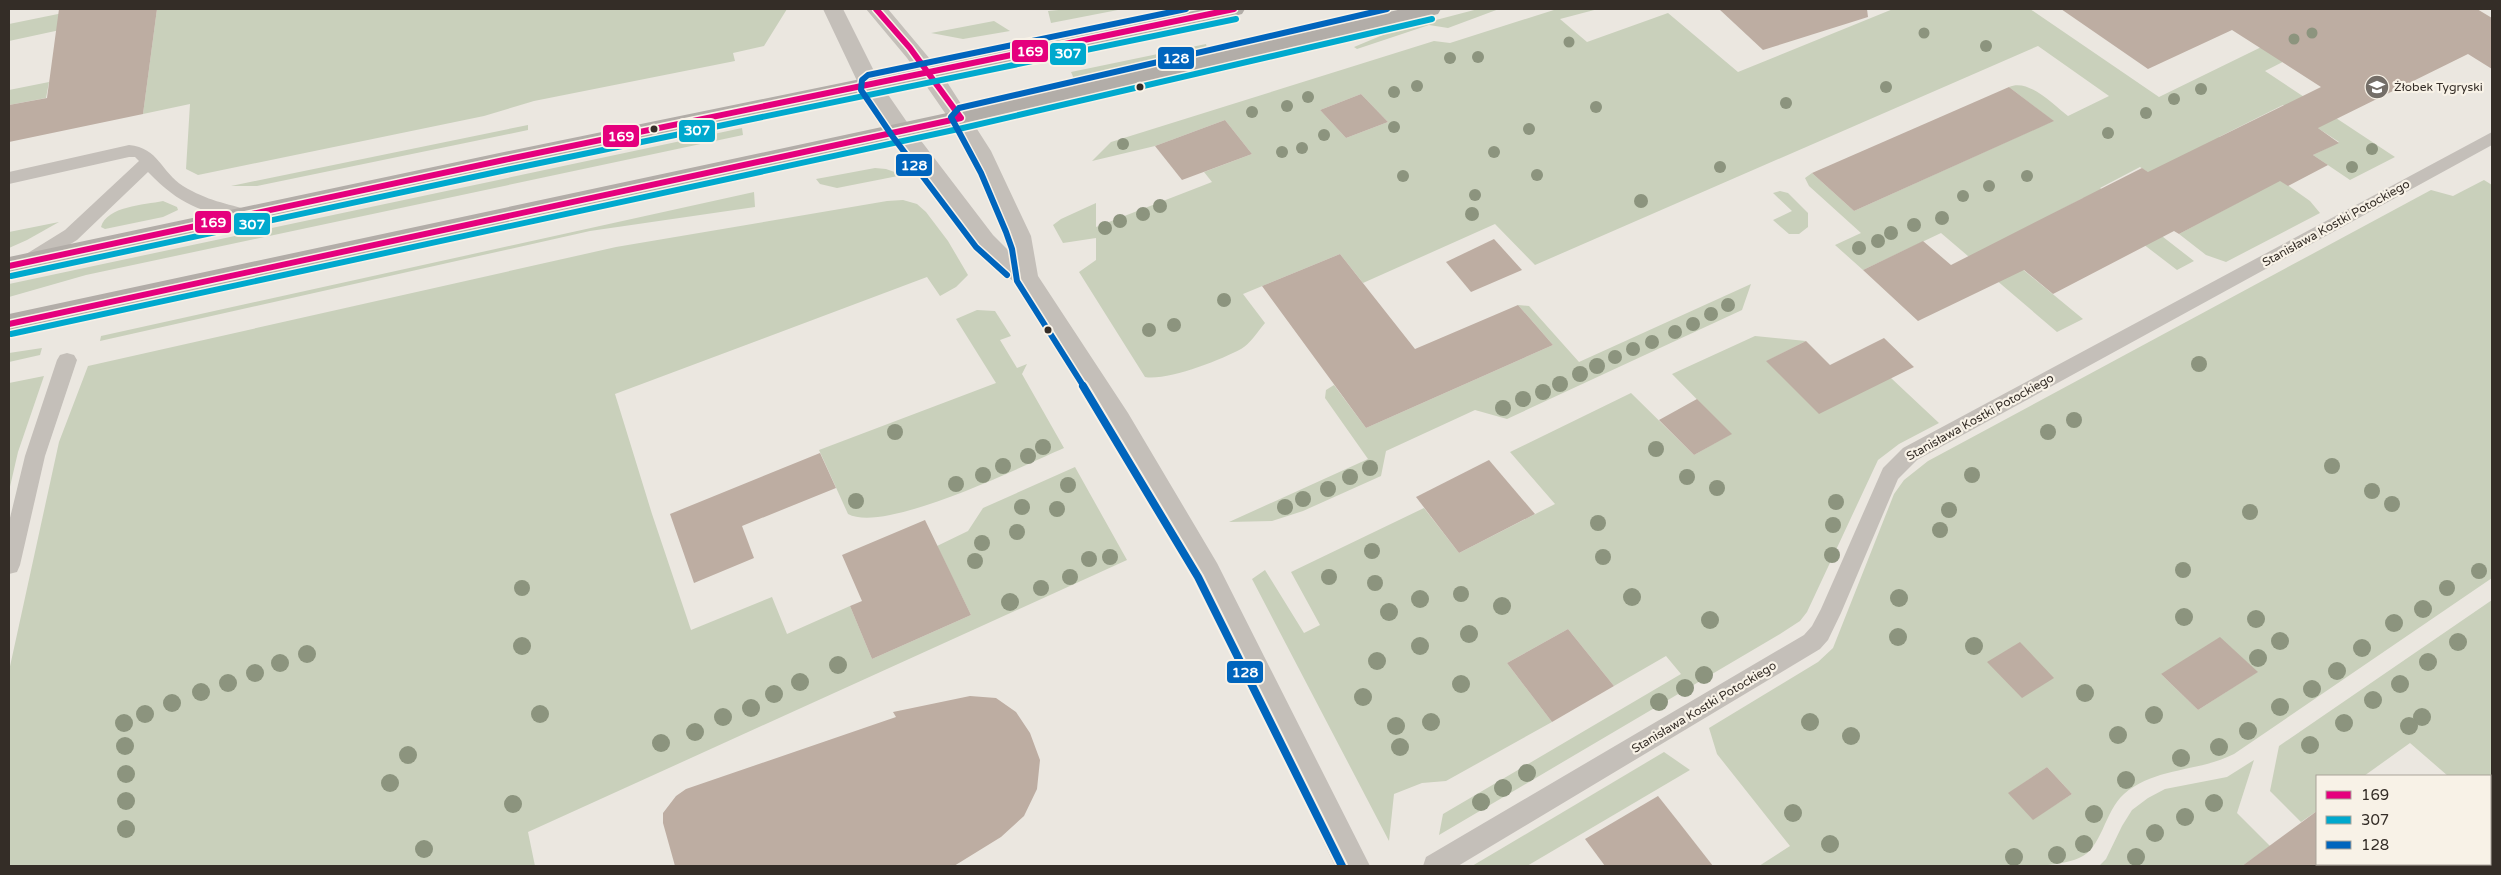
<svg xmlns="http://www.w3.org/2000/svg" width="2501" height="875" viewBox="0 0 2501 875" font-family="'Varela Round',sans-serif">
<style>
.green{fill:#c9d0bb;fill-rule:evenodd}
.building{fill:#bdada2}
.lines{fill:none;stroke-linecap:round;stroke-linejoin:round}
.lane{fill:#c4bfb9;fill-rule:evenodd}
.street{fill:#c4bfb9;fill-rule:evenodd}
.primary{fill:#b2ada8;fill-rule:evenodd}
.bus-1-casing{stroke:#f8f2e7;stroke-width:9}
.bus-2-casing{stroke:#f8f2e7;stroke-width:9}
.bus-3-far1-casing{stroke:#f8f2e7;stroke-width:9}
.bus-3-casing{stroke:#f8f2e7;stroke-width:12}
.bus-1{stroke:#e5007d;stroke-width:6}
.bus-2{stroke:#00a9ce;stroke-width:6}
.bus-3-far1{stroke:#0065bd;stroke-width:6}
.bus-3{stroke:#0065bd;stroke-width:8}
.tree{fill:#8c947e}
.bus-dot{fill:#342d27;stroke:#f8f2e7;stroke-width:2}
.labels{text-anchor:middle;stroke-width:4.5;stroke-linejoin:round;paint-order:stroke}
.poi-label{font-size:12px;fill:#342d27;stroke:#f8f2e7;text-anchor:start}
.street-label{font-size:12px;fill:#342d27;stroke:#f8f2e7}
.line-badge{stroke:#f8f2e7;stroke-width:2}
.badge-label{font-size:14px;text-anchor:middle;font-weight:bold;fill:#fff}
</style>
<rect width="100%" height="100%" fill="#ebe7e0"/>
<!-- green -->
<g class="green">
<path d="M157,9H787L764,46L733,53L735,61L534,101L484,116L198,175L186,169L190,104L143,114Z"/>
<path d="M1069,9H1123L1051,23L1048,11Z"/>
<path d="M1478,9H1499L1448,28L1429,25L1357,49L1354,47L1390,32Z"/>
<path d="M1557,9H1598L1560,19L1587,42L1668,13L1738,72L1893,9H2030L2159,97L2339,9L2360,22L2265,71L2395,157L2350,180L2313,155L2339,142L2283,105L2219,137L2310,201L2320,213L2226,262L2206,255L2179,234L2237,203L2154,176L2140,167L2100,188L2194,261L2177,270L2083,198L1993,245L2083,319L2057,332L1941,233L1863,270L1835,245L1861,233L1809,186L1805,178L1812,173L1854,211L2053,121L2009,87C2029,78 2053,105 2068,116L2109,96L2038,46L1535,265L1495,224L1363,283L1340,254L1243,294L1265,323C1258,331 1250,344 1241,349C1221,360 1167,381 1145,377L1079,272L1096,260V238L1063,243L1053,225L1061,219L1096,203V227L1212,182L1204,172L1252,154L1225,120L1155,146L1092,161L1111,142L1434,41L1450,43ZM1361,94L1388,122L1346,138L1320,110Z"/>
<path d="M63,13L60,30L9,41V24Z"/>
<path d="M994,21L1010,31L963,39L931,33Z"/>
<path d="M1206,44L1207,48L1074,79L1071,72Z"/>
<path d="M49,82L46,98L9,105V90Z"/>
<path d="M528,125V130L257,186H231Z"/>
<path d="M742,128L743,135L86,275L9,297V284Z"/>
<path d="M875,168L886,169L903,175L837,188L820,184L816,179Z"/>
<path d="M2484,180L2492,185V578L2234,754C2199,772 2155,767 2124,794C2104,812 2102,849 2079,858C2068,863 2054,864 2042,866H1759L1790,846L1717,754L1709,728L1818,662L1833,648L1894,494L1904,480L1928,461L2431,190L2453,196ZM2257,672L2198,710L2161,674ZM2047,767L2072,794L2033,819L2009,793Z"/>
<path d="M1780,191L1788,193L1808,213V227L1799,234H1789L1773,220L1792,211L1773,193Z"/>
<path d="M754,192L755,207L590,231L100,341L101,336Z"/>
<path d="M903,200L917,204L926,212L948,241L968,275L956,287L940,296L927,277L615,394L652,514L691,630L772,597L787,634L850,606L872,659L971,615L937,546L968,531L983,508L1075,467L1127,560L528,832L535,866H9V671L59,442L88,366L616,247L887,201Z"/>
<path d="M163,201L177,207L178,210L163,217L105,229L101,227C107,206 144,205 163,201Z"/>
<path d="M59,222L27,240L9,248V232Z"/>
<path d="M1751,284L1742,310L1507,419L1475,410L1386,451L1381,476L1303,511L1272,521L1229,522L1368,459L1325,398L1326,390L1334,385L1366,428L1553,345L1518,305L1529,306L1579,362Z"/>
<path d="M977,310L995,311L1011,336L1000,340L1017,368L1027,364L1022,374L1064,448C1022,466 886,534 848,514L819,450L996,383L956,319Z"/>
<path d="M1755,336L1806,341L1767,361L1891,378L1939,423L1899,444L1878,460L1807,612L1800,621L1780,634L1439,835L1443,814L1681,674L1666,656L1614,686L1568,629L1507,663L1552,722L1446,781L1422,783L1394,794L1389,841L1252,579L1265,570L1304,633L1320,625L1291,572L1424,508L1459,553L1555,504L1510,452L1631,393L1694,455L1731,434L1672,374Z"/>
<path d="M42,348L40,355L9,362V353Z"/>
<path d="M44,376L18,452L9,491V383Z"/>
<path d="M2492,600V815L2490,813V776H2448L2410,743L2364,776H2317V811L2301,822L2270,791L2279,746Z"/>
<path d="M1664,752L1690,770L1527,866H1472Z"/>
<path d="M2254,760L2237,813L2270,846L2242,866H2099L2106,859L2122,826L2132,810L2148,798L2165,789L2227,777Z"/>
</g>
<!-- building -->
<g class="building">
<path d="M59,9H157L143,114L9,142V105L47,98Z"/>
<path d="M1719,9H1867L1868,17L1763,50Z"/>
<path d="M2061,9H2477L2492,18V69L2468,54L2318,128L2339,143L2313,155L2328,165L2288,186L2280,181L2179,234L2174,231L2053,294L2024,270L1918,321L1863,270L1923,241L1951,265L2142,168L2148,172L2321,87L2232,30L2148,69Z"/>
<path d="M2009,87L2054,121L1854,211L1812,173Z"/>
<path d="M1361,94L1388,122L1346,138L1320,110Z"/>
<path d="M1225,120L1252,154L1182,180L1155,146Z"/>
<path d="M1494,239L1522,270L1471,292L1446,262Z"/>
<path d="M1340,254L1415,349L1518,305L1553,345L1366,428L1262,286Z"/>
<path d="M1884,338L1914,367L1819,414L1766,361L1806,341L1830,365Z"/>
<path d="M1697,399L1732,434L1694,455L1659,420Z"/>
<path d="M820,453L836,488L742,526L754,558L694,583L670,514Z"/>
<path d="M1489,460L1535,514L1459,553L1416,497Z"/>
<path d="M925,520L971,615L872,659L850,606L862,601L842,555Z"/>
<path d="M1568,629L1614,686L1552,722L1507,663Z"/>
<path d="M2220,637L2258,672L2198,710L2161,674Z"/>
<path d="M2020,642L2054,678L2022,698L1987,662Z"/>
<path d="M970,696L996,698L1016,712L1030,733L1040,760L1037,789L1024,816L1001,837L954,866H675L663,823V813L676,796L686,789L896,717L893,712Z"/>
<path d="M2047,767L2072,794L2033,820L2008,793Z"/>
<path d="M1658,796L1681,825L1713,866H1605L1585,839Z"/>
<path d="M2317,811V866H2242Z"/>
</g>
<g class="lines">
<!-- lane -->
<g class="lane">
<path d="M2492,132V145L1917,460L1898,479L1841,613L1828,640L1820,649L1458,866H1423L1426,857L1804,635L1812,626L1821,609L1883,468L1903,448Z"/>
<path d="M129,145C159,148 161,172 183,186C208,201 225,203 252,211L255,215L252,219L246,221C200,211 181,206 148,172L77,240L35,266L29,268L23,266L20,261L23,256L65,230L139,161L135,157H129L9,184V172Z"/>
<path d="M67,353L74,355L77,360L45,456L20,565L17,572L9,574V522L25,456L57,360L60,355Z"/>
</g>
<!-- street -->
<path class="street" d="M823,9H843L880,83L909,125L993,235L1011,253L993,204L954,126L907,58L866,9H888L940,71L991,151L1031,236L1038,276L1128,413L1217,563L1370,866H1335L1197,581L1108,429L1017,284L991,264L975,247L893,137L859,85Z"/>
<!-- primary -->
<g class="primary">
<path d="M1203,9H1245L1242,14L1234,16L504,168L9,275V257L504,152Z"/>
<path d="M1402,9H1441L1438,14L1430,16L961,126L9,334V314L961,110Z"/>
</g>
<!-- bus-1 casing -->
<g class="bus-1-casing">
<g id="bus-1">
<path d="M9,266L504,160L1234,9"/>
<path d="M9,324L961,118L910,48L876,9"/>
</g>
</g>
<!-- bus-2 casing -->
<g class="bus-2-casing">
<g id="bus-2">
<path d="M11,276L506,170L1236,19"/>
<path d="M11,334L963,128L1432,19"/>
</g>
</g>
<!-- bus-3-far1 casing -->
<g class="bus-3-far1-casing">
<g id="bus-3-far1">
<path d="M1007,275L976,247L893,137L861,90L862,80L868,75L1186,9"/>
<path d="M1084,387L1017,281L1012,249L1006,232L981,173L951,117L959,108L1387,9"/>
</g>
</g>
<!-- bus-3 casing -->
<g class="bus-3-casing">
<path id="bus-3" d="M1083,386L1198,577L1342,866"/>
</g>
<!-- bus-1 -->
<use href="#bus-1" class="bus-1"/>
<!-- bus-2 -->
<use href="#bus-2" class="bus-2"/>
<!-- bus-3-far1 -->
<use href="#bus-3-far1" class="bus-3-far1"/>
<!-- bus-3 -->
<use href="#bus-3" class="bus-3"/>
</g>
<!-- trees -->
<g class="tree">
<circle cx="1924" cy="33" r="5.5"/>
<circle cx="2312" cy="33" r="5.5"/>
<circle cx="2294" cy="39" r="5.5"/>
<circle cx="1569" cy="42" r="5.5"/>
<circle cx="1986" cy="46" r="6"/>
<circle cx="1478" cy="57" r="6"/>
<circle cx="1450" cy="58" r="6"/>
<circle cx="1417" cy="86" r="6"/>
<circle cx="1886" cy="87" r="6"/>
<circle cx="2201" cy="89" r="6"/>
<circle cx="1394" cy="92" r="6"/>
<circle cx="1308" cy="97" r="6"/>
<circle cx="2174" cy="99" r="6"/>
<circle cx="1786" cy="103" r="6"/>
<circle cx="1287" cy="106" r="6"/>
<circle cx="1596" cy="107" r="6"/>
<circle cx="1252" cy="112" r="6"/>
<circle cx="2146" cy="113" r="6"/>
<circle cx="1394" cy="127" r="6"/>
<circle cx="1529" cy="129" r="6"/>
<circle cx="2108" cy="133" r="6"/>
<circle cx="1324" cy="135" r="6"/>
<circle cx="1123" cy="144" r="6"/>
<circle cx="1302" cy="148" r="6"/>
<circle cx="2372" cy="149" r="6"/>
<circle cx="1282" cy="152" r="6"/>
<circle cx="1494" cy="152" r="6"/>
<circle cx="1720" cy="167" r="6"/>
<circle cx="2352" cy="167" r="6"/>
<circle cx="1537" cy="175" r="6"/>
<circle cx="1403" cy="176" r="6"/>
<circle cx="2027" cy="176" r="6"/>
<circle cx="1989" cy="186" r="6"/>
<circle cx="1475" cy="195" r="6"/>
<circle cx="1963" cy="196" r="6"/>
<circle cx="1641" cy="201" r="7"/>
<circle cx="1160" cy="206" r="7"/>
<circle cx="1143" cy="214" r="7"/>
<circle cx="1472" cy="214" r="7"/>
<circle cx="1942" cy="218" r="7"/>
<circle cx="1120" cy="221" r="7"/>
<circle cx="1914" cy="225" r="7"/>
<circle cx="1105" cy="228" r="7"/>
<circle cx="1891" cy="233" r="7"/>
<circle cx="1878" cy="241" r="7"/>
<circle cx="1859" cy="248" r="7"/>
<circle cx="1224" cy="300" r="7"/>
<circle cx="1728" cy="305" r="7"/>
<circle cx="1711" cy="314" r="7"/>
<circle cx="1693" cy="324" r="7"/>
<circle cx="1174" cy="325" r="7"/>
<circle cx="1149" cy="330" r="7"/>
<circle cx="1675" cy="332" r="7"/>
<circle cx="1652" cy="342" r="7"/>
<circle cx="1633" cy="349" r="7"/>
<circle cx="1615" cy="357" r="7"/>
<circle cx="2199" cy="364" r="8"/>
<circle cx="1597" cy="366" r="8"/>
<circle cx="1580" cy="374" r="8"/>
<circle cx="1560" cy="384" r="8"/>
<circle cx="1543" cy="392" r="8"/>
<circle cx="1523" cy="399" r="8"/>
<circle cx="1503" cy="408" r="8"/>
<circle cx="2074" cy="420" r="8"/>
<circle cx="895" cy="432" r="8"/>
<circle cx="2048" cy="432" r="8"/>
<circle cx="1043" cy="447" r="8"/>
<circle cx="1656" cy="449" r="8"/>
<circle cx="1028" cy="456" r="8"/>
<circle cx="1003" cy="466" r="8"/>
<circle cx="2332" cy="466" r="8"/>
<circle cx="1370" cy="468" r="8"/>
<circle cx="983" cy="475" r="8"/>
<circle cx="1972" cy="475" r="8"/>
<circle cx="1350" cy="477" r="8"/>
<circle cx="1687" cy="477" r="8"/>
<circle cx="956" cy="484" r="8"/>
<circle cx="1068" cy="485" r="8"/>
<circle cx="1717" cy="488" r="8"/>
<circle cx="1328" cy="489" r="8"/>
<circle cx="2372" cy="491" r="8"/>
<circle cx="1303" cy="499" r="8"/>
<circle cx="856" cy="501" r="8"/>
<circle cx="1836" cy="502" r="8"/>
<circle cx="2392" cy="504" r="8"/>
<circle cx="1022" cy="507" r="8"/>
<circle cx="1285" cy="507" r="8"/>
<circle cx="1057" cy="509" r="8"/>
<circle cx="1949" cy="510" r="8"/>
<circle cx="2250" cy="512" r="8"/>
<circle cx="1598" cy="523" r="8"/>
<circle cx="1833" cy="525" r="8"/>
<circle cx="1940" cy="530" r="8"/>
<circle cx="1017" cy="532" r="8"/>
<circle cx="982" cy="543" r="8"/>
<circle cx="1372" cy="551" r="8"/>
<circle cx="1832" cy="555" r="8"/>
<circle cx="1110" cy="557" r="8"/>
<circle cx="1603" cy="557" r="8"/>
<circle cx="1089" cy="559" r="8"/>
<circle cx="975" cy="561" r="8"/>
<circle cx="2183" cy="570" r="8"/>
<circle cx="2479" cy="571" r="8"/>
<circle cx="1070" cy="577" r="8"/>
<circle cx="1329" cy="577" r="8"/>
<circle cx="1375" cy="583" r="8"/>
<circle cx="522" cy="588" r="8"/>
<circle cx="1041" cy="588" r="8"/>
<circle cx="2447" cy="588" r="8"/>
<circle cx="1461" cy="594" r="8"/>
<circle cx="1632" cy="597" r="9"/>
<circle cx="1899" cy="598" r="9"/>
<circle cx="1420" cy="599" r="9"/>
<circle cx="1010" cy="602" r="9"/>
<circle cx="1502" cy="606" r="9"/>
<circle cx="2423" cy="609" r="9"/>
<circle cx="1389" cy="612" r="9"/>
<circle cx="2184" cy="617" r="9"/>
<circle cx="2256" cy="619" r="9"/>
<circle cx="1710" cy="620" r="9"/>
<circle cx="2394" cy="623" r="9"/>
<circle cx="1469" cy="634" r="9"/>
<circle cx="1898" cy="637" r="9"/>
<circle cx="2280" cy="641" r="9"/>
<circle cx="2458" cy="642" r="9"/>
<circle cx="522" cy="646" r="9"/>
<circle cx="1420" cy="646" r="9"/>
<circle cx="1974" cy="646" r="9"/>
<circle cx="2362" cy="648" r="9"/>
<circle cx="307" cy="654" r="9"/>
<circle cx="2258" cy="658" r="9"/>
<circle cx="1377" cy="661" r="9"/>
<circle cx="2428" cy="662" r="9"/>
<circle cx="280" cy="663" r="9"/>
<circle cx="838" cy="665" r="9"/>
<circle cx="2337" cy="671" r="9"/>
<circle cx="255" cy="673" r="9"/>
<circle cx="1704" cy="675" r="9"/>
<circle cx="800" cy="682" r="9"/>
<circle cx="228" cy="683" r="9"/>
<circle cx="1461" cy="684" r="9"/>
<circle cx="2400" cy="684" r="9"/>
<circle cx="1685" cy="688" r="9"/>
<circle cx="2312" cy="689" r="9"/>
<circle cx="201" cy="692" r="9"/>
<circle cx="2085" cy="693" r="9"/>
<circle cx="774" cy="694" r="9"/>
<circle cx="1363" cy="697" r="9"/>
<circle cx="2373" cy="700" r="9"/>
<circle cx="1659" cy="702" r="9"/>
<circle cx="172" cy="703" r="9"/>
<circle cx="2280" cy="707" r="9"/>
<circle cx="751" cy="708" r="9"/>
<circle cx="145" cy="714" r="9"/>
<circle cx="540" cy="714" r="9"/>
<circle cx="2154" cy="715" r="9"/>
<circle cx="723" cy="717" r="9"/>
<circle cx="2422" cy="717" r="9"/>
<circle cx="1431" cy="722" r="9"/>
<circle cx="1810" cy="722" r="9"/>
<circle cx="124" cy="723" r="9"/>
<circle cx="2344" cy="723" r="9"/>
<circle cx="1396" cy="726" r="9"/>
<circle cx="2409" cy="726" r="9"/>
<circle cx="2248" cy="731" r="9"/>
<circle cx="695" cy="732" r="9"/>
<circle cx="2118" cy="735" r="9"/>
<circle cx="1851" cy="736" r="9"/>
<circle cx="661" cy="743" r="9"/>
<circle cx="2310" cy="745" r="9"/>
<circle cx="125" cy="746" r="9"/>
<circle cx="1400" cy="747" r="9"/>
<circle cx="2219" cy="747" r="9"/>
<circle cx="408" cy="755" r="9"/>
<circle cx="2181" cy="758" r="9"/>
<circle cx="1527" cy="773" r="9"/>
<circle cx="126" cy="774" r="9"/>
<circle cx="2126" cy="780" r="9"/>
<circle cx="390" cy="783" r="9"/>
<circle cx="1503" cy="788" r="9"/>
<circle cx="126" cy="801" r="9"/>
<circle cx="1481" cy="802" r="9"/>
<circle cx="2214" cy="803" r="9"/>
<circle cx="513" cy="804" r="9"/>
<circle cx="1793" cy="813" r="9"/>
<circle cx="2094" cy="814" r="9"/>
<circle cx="2185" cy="817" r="9"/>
<circle cx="126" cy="829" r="9"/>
<circle cx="2155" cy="833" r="9"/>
<circle cx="1830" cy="844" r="9"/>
<circle cx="2084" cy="844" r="9"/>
<circle cx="424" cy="849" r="9"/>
<circle cx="2057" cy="855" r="9"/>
<circle cx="2014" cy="857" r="9"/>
<circle cx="2136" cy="857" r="9"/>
</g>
<!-- icons -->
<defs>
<g id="school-disc" transform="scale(1.25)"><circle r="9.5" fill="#746e68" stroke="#f8f2e7"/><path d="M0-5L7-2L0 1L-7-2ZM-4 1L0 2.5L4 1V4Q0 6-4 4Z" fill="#fff"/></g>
</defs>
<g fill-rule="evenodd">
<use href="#school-disc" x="2377" y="87"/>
</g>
<!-- markers -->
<g class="bus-dot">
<circle cx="1140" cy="87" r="4.5"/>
<circle cx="654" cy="129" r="4.5"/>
<circle cx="1048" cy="330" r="4.5"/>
</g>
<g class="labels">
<!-- poi labels -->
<g class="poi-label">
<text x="2394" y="91">Żłobek Tygryski</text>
</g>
<!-- street labels -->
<g class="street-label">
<text transform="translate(2336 223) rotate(-29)" y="4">Stanisława Kostki Potockiego</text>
<text transform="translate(1980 417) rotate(-29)" y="4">Stanisława Kostki Potockiego</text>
<text transform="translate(1704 707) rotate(-31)" y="4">Stanisława Kostki Potockiego</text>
</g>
</g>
<g class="line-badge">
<rect x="1011" y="39" width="38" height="24" rx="5" fill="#e5007d"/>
<rect x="1049" y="42" width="38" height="24" rx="5" fill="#00a9ce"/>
<rect x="1157" y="46" width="38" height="24" rx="5" fill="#0065bd"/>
<rect x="678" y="119" width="38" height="24" rx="5" fill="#00a9ce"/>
<rect x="602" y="124" width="38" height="24" rx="5" fill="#e5007d"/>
<rect x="895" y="153" width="38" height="24" rx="5" fill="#0065bd"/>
<rect x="194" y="210" width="38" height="24" rx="5" fill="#e5007d"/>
<rect x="233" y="212" width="38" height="24" rx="5" fill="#00a9ce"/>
<rect x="1226" y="660" width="38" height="24" rx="5" fill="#0065bd"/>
</g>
<g class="badge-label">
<text x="1030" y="56">169</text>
<text x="1068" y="58">307</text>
<text x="1176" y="63">128</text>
<text x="697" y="135">307</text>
<text x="621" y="141">169</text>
<text x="914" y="170">128</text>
<text x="213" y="227">169</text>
<text x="252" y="229">307</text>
<text x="1245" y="677">128</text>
</g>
<!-- border -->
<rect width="2501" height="875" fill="none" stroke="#342d27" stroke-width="20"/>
<!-- legend -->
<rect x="2316" y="775" width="175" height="90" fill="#f8f2e7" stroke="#aaa39a"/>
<rect x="2326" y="791" width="25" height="8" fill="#e5007d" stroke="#aaa39a"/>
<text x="2361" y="800" font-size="15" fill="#342d27">169</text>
<rect x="2326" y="816" width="25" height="8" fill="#00a9ce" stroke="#aaa39a"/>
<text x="2361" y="825" font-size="15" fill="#342d27">307</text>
<rect x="2326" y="841" width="25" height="8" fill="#0065bd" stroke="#aaa39a"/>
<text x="2361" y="850" font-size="15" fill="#342d27">128</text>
</svg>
